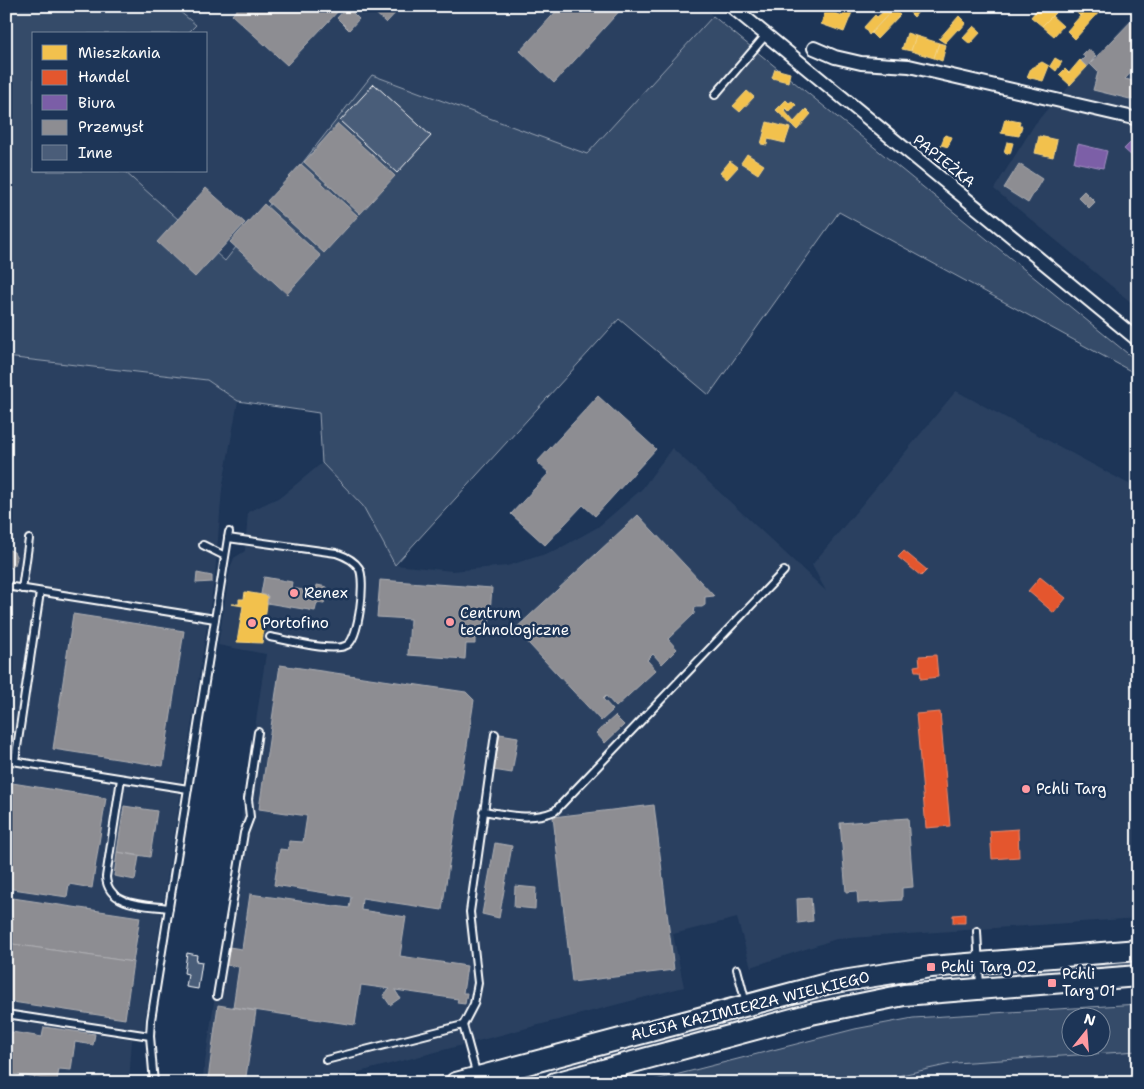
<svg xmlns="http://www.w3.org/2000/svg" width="1144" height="1089" viewBox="0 0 1144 1089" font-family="'Shantell Sans',sans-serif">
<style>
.built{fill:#2a4161}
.green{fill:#364b69;stroke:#9aa5b4;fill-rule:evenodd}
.homes{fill:#f2c14e;stroke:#f6d483}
.shops{fill:#e4572e;stroke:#ec896d}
.offices{fill:#7b5ea7;stroke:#a38ec1}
.industry{fill:#8d8d92;stroke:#afafb3}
.building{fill:#4a5d79;stroke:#fff}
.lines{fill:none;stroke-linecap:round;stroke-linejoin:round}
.service-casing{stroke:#fff;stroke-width:10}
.minor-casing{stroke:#fff;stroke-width:16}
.primary-casing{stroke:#fff;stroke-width:24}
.service{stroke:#1d3557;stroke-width:6}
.minor{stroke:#1d3557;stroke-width:12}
.primary{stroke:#1d3557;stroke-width:20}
.poi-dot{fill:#ff9aa2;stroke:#1d3557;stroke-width:2}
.labels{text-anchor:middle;stroke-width:5;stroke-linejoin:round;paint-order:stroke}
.street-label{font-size:15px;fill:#fff;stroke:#1d3557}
.poi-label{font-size:15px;fill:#fff;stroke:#1d3557;text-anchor:start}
</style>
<rect width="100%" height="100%" fill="#1d3557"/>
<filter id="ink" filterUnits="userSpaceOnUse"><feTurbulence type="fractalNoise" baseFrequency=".02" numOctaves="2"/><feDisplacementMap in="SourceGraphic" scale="10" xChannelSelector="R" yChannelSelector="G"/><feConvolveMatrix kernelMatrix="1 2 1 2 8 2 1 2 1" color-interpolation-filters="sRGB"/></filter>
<g filter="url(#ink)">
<!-- built -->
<g class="built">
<path d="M173,6H702L713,16L587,154L372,75L226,261L124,171H206V34H187L195,24Z"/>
<path d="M1138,11V110L1063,94L1070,85Z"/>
<path d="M1050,106L1138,126V308L994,189L1035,124Z"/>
<path d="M6,357L207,380L238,401L222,489L215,575L142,1039L6,1019Z"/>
<path d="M956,391L1138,489V918L836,939L751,967L737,918L673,934L684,987L317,1083H202L266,654L218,645L230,569L234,558L245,551L248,512L282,496L322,463L363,506L395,565L452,571L507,566L555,551L598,527L642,489L672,448L826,591L812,565Z"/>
<path d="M6,1020L132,1039L129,1083H6Z"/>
<path d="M1138,1049V1083H866L955,1063L995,1057Z"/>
</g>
<!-- green -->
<g class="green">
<path d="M6,6H173L196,25L187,34H34V171H124L225,261L372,75L587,154L713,16L1138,362V375L839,212L709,395L619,319L395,565L363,506L322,463L319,413L238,401L207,380L6,357Z"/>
<path d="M1138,958V969L1030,977L1029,967Z"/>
<path d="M1138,1004V1051L955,1063L866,1083H644L855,1029L913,1018ZM1072,1016H1102V1046H1072Z"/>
</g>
<!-- homes -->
<g class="homes">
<path d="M883,6H896L869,35L864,27L875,15L877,17L883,12L880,10Z"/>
<path d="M910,6H923L914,17L907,10Z"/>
<path d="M1040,6H1051L1057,11L1042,26L1031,17Z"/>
<path d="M1076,6H1089L1080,16L1073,9Z"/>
<path d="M1089,6H1097L1101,10L1075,39L1067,31Z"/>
<path d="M845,7L853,10L844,32L821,24L826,10L843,16Z"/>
<path d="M894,9L900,15L877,39L871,33Z"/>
<path d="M959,16L966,23L960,30L958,29L945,43L939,39Z"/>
<path d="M1052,16L1063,26L1054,36L1042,26Z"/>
<path d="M974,26L981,32L970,44L963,38Z"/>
<path d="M907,33L916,36L911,51L902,49Z"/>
<path d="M916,36L939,43L934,58L911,51Z"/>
<path d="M939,43L946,45L942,61L934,58Z"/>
<path d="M1055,58L1062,62L1056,71L1050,66Z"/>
<path d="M1080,60L1087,67L1070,85L1059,75L1065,69L1069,73Z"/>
<path d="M1042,62L1049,66L1043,81L1027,77L1031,68Z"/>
<path d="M775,69L790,73L788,82L772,78Z"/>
<path d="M747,91L754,97L740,112L733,106Z"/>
<path d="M786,100L789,103L792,101L796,105L790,112L786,108L784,110L794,122L806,109L811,114L797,130L776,110Z"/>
<path d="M1005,119L1020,122L1019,126H1022L1019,136L1001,133Z"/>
<path d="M767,122L790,128L785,143L768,139L767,145L761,144Z"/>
<path d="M945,135L952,137L948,147L941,145Z"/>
<path d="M1039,136L1057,140L1053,157L1035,153Z"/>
<path d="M1007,142L1013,143L1010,154L1004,152Z"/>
<path d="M747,154L764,165L758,174L741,163Z"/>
<path d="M730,161L738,167L727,179L720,173Z"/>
<path d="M245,592L268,596L262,643L237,642L243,606L231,604H239V599H244Z"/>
</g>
<!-- shops -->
<g class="shops">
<path d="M904,551L927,570L921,576L898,557Z"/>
<path d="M1040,577L1066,598L1054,613L1028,591Z"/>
<path d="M936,655L938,677L921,679L920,671H915L914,666L920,665L919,656Z"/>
<path d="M940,712L950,826L926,828L916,714Z"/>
<path d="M1018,829L1019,857L992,859L990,831Z"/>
<path d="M965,914V923H953V915Z"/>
</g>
<!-- offices -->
<g class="offices">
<path d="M1138,135V152L1133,157L1124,149Z"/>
<path d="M1078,144L1107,151L1103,168L1074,162Z"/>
</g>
<!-- industry -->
<g class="industry">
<path d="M240,6H343L287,65L232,15Z"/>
<path d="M368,6H402L386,23Z"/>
<path d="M561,6H624L554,83L520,51Z"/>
<path d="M347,7L359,19L349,30L337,18Z"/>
<path d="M1138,14V65L1125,79L1138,82V101L1093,90L1098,72L1090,64Z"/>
<path d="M1088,49L1096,56L1087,67L1081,61L1085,57L1082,55Z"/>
<path d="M338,124L395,176L360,214L304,162Z"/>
<path d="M301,164L358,216L324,253L267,201Z"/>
<path d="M1019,164L1042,179L1028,203L1004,188Z"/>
<path d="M206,188L245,223L195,277L157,242Z"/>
<path d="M1084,191L1095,202L1089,208L1078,197Z"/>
<path d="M264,204L321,256L287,294L230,242Z"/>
<path d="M598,396L656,449L595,516L583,505L545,545L511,514L549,473L537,462Z"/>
<path d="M638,515L714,596L705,597V605L702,607H695L694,614L668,639L677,649L662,664L653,654L647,660L656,670L616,707L606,696L603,699L613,710L601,721L515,629Z"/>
<path d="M7,549L14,552L17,558L15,565L8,569H6Z"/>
<path d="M197,573L212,576V582L196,583Z"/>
<path d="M264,577L292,582L291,588L316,592L317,585L327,587L324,604L317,603L315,611L267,603L268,596L261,594Z"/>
<path d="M380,580L492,588L489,625H482L481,635H475V644H466L465,659L408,655L410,619L377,617Z"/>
<path d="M73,614L184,631L163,766L53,749Z"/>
<path d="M280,665L466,692L474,700L442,910L362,898L361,910L406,917L400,956L467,966L463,993H467L465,1004L457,1003L458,999L395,990L400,998L390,1005L383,995L390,989L361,985L355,1025L233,1007L239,967L226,965L229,947L242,949L250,894L349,908L351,897L274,885L280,849L288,850L289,841L303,842L307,816L259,809Z"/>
<path d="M615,716L624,725L605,743L596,733Z"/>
<path d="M500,734L518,737L512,773L493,770Z"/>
<path d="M6,782L106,798L92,888L69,884L67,897L6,888Z"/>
<path d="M654,805L674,970L572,982L553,817Z"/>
<path d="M124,806L157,811L150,857L117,852Z"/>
<path d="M908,818L913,887L902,888V900L858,903L857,891L846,892L840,823Z"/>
<path d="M495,843L512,846L499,918L482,914Z"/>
<path d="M117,852L139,856L135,880L114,876Z"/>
<path d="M515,886L536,888L535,909L514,907Z"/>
<path d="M6,897L140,917L133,962L6,943Z"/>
<path d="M811,898L813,921L798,923L797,899Z"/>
<path d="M6,943L133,962L125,1019L6,1001Z"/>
<path d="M218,1005L256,1011L245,1083L208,1079Z"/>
<path d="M44,1027L95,1034L93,1045L75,1042L71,1070L59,1069L57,1081L6,1073V1031L42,1037Z"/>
</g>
<!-- building -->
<g class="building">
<path d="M374,84L431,136L397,173L340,121Z"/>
<path d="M187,953L197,955L196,961L202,962L198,989L186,987L188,974L184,973Z"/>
</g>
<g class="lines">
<!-- service casing -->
<g class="service-casing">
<g id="service">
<path d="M715,95L766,35"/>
<path d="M228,538L336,553C345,556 354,560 359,568C366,579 359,639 347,645C333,653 287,640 270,637"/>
<path d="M203,545L225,556"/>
<path d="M6,586L215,619"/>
<path d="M22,589L29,539"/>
<path d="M6,760L188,789"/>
<path d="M15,761L40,592"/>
<path d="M121,779L106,877C108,907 147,905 169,908"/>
<path d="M483,811C508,815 532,821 555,811L784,571"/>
<path d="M977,931L980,986"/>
<path d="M737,969L746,1003"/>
<path d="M217,996L244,833L250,817L248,799L258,732"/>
<path d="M6,1014L150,1036"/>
<path d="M463,1025L477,1076"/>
<path d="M326,1060L463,1025L474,1004L478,983L470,912L495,734"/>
<path d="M154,1083L150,1036L151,1020L229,532"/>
</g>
</g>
<!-- minor casing -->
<g class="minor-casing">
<g id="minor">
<path d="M731,6L1138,340"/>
<path d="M814,48L835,57L861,63L909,66L1138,119"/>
</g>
</g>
<!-- primary casing -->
<g class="primary-casing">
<g id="primary">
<path d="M456,1083L830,983L931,967L1138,950"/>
<path d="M555,1083L811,1014L904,995L1138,976"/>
</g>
</g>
<!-- service -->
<use href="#service" class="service"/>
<!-- minor -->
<use href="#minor" class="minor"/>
<!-- primary -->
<use href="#primary" class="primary"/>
</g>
</g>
<!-- markers -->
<g class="poi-dot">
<circle cx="294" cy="593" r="5"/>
<circle cx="450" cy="622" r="5"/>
<circle cx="252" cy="623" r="5"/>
<circle cx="1026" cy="789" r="5"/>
<rect x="926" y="962" width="10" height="10" rx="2.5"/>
<rect x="1047" y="978" width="10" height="10" rx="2.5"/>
</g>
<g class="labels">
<!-- street labels -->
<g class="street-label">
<text transform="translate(944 161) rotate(39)" y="5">PAPIEŻKA</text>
<text transform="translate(750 1006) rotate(-14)" y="5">ALEJA KAZIMIERZA WIELKIEGO</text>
</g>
<!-- poi labels -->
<g class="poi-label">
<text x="304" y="598">Renex</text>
<text x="460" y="618">Centrum<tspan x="460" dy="17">technologiczne</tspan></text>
<text x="262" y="628">Portofino</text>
<text x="1036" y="794">Pchli Targ</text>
<text x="941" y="972">Pchli Targ 02</text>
<text x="1062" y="979">Pchli<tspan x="1062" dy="17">Targ 01</tspan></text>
</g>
</g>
<!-- margin -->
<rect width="1144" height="1089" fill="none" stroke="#1d3557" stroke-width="25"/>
<rect x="12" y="12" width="1119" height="1064" fill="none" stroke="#fff" stroke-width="2" filter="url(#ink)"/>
<!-- legend -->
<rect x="32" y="32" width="175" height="140" fill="#1d3557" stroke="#77869a"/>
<rect x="42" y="45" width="25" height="15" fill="#f2c14e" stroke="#77869a"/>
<text x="78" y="58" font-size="15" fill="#ffffff">Mieszkania</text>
<rect x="42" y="70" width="25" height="15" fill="#e4572e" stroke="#77869a"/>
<text x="78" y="82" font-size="15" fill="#ffffff">Handel</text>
<rect x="42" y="95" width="25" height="15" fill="#7b5ea7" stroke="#77869a"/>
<text x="78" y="108" font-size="15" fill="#ffffff">Biura</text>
<rect x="42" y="120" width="25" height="15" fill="#8d8d92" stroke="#77869a"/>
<text x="78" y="132" font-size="15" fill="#ffffff">Przemysł</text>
<rect x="42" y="145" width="25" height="15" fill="#4a5d79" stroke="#77869a"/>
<text x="78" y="158" font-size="15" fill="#ffffff">Inne</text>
<!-- north arrow -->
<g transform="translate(1086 1032) rotate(17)"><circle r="24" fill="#1d3557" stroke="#77869a"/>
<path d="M0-4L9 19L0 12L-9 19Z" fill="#ff9aa2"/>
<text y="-8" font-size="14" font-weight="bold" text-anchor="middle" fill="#ffffff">N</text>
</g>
</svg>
